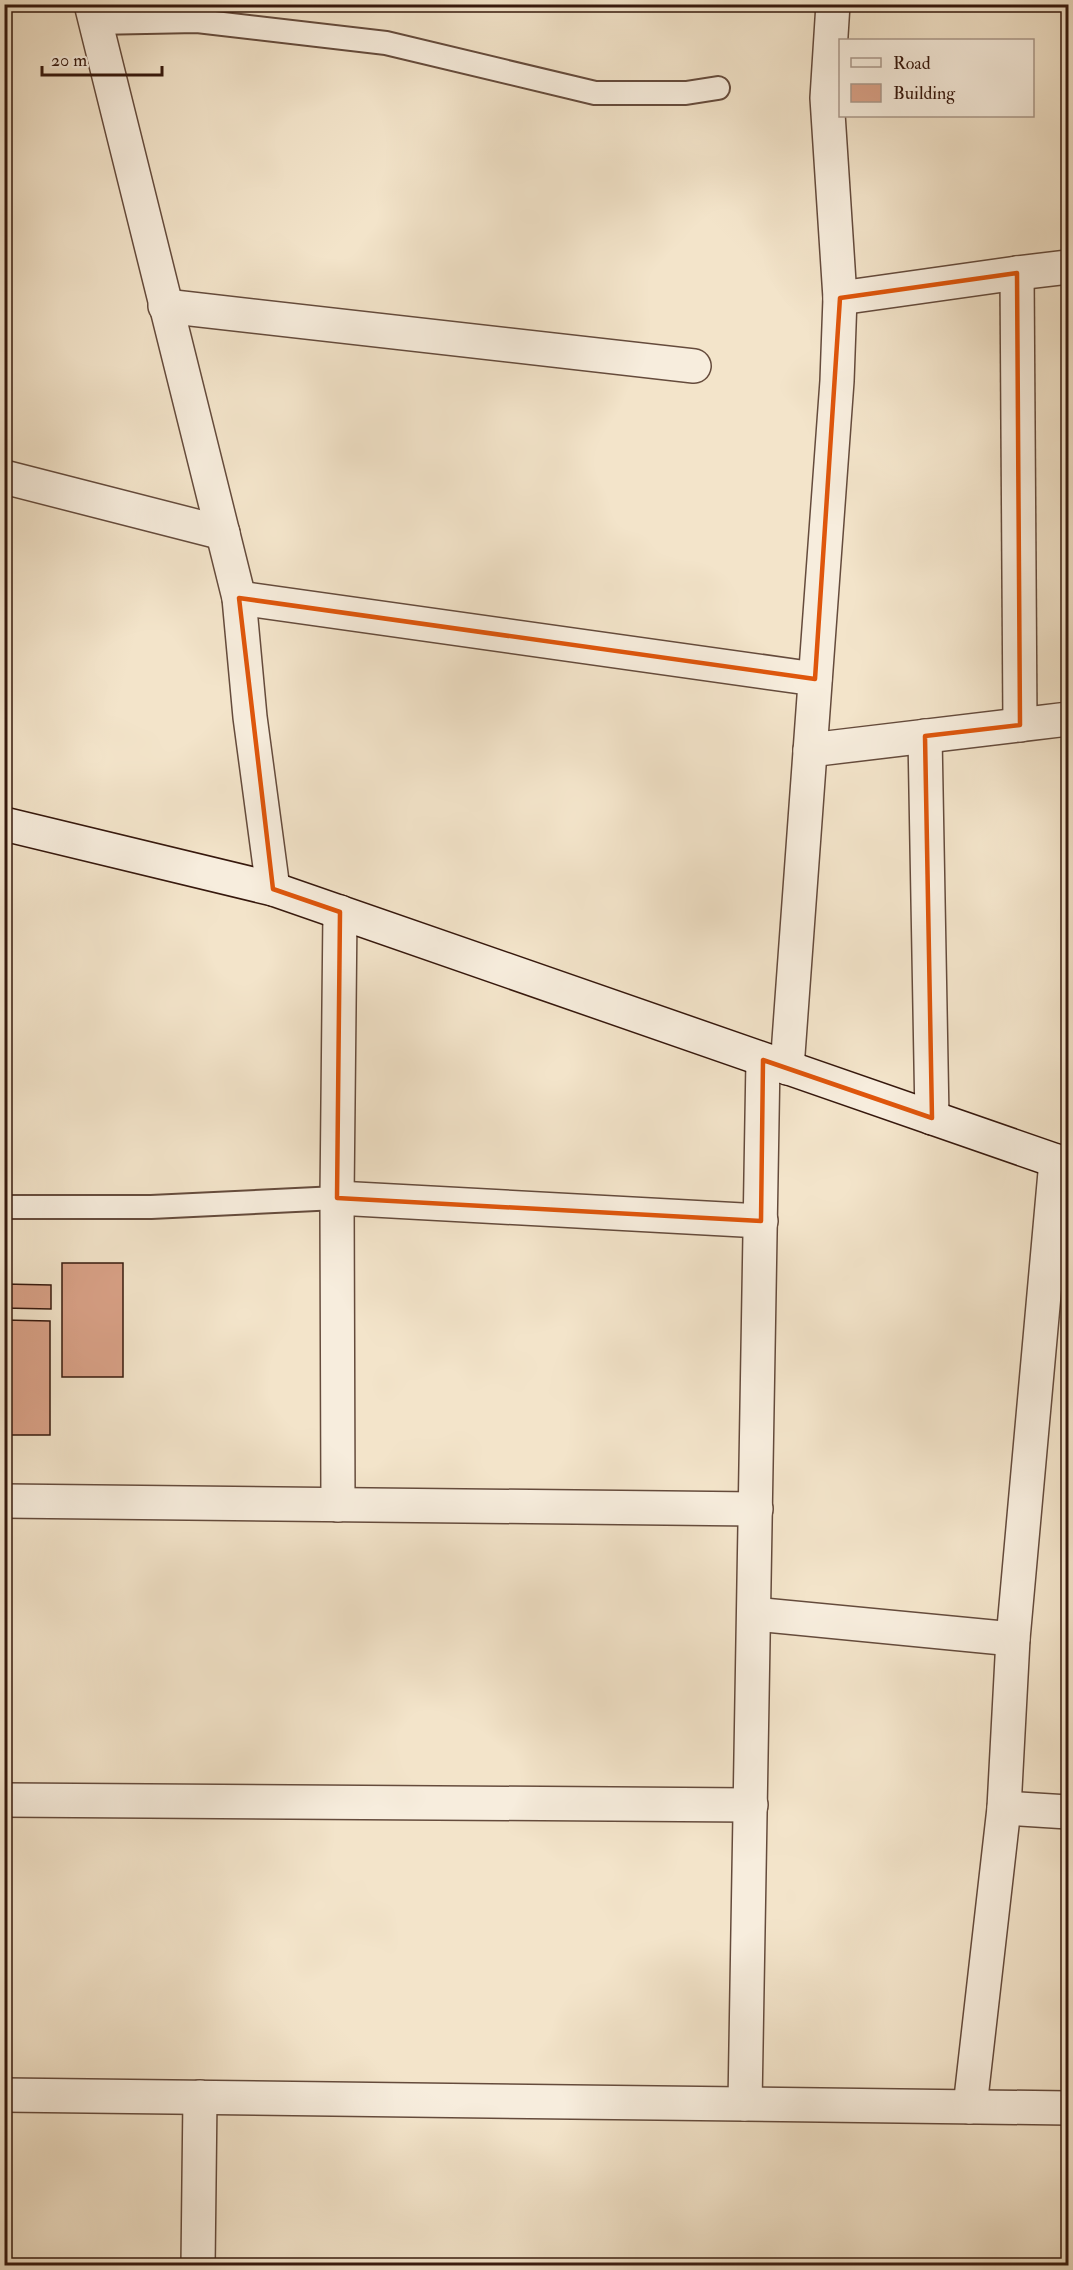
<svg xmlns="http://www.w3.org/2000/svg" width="1073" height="2270" viewBox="0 0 1073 2270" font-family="'IM FELL Double Pica',serif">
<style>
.building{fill:#d9a187;stroke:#36180d;stroke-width:1.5}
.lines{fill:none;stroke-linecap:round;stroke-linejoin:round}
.lane-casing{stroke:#654b3c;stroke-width:26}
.street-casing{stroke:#654b3c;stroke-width:36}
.secondary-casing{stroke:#36180d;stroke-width:36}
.lane{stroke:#f7eddd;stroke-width:22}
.street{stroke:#f7eddd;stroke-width:33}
.secondary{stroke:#f7eddd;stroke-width:33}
.marked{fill:none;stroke:#df560c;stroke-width:4.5;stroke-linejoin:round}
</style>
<rect width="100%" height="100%" fill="#f3e4ca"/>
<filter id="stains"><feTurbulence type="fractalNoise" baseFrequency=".00333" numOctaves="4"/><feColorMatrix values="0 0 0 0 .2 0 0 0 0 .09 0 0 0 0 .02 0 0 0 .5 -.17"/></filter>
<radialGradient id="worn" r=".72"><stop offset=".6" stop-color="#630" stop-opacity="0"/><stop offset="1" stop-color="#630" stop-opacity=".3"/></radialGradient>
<!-- building -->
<g class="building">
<rect x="62" y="1263" width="61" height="114"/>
<path d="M4,1284L51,1285V1309L4,1308Z"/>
<path d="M4,1320L50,1321V1435H4Z"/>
</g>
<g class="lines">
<!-- lane casing -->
<g class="lane-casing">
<g id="lane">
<path d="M94,23L197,21L386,43L595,93H686L718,88"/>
<path d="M4,1207H151L337,1198"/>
</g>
</g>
<!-- street casing -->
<g class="street-casing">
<g id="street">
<path d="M91,4L239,598L250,717L273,889"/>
<path d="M1017,273L1020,725"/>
<path d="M840,298L1017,273L1068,267"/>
<path d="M165,306L694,366"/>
<path d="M4,477L223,533"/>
<path d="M239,598L815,679"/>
<path d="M925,736L932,1118"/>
<path d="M810,750L1068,719"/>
<path d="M787,1068L837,381L840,298L827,98L833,4"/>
<path d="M337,1198L761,1221"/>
<path d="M4,1501L756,1509"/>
<path d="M338,1505L337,1198L340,912"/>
<path d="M754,1614L1013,1639"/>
<path d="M4,1800L751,1805"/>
<path d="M1004,1808L1068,1812"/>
<path d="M4,2095L1068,2108"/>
<path d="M745,2104L763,1060"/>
<path d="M970,2107L1004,1808L1013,1639L1056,1161"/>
<path d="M198,2266L200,2097"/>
</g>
</g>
<!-- secondary casing -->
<g class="secondary-casing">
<path id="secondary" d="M4,824L273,889L1068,1165"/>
</g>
<!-- lane -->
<use href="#lane" class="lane"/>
<!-- street -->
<use href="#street" class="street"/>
<!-- secondary -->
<use href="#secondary" class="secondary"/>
</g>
<!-- marked area -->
<path class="marked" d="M1017,273L1020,725L925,736L932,1118L763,1060L761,1221L337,1198L340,912L273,889L239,598L815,679L840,298Z"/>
<!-- margin -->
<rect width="1073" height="2270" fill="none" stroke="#f3e4ca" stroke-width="24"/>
<rect x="6" y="6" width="1061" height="2258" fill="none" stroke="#36180d" stroke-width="3"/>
<rect x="12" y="12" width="1049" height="2246" fill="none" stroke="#36180d" stroke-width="1.5"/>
<!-- legend -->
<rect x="839" y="39" width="195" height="78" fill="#f7eddd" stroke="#aa988a" stroke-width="1.5"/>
<rect x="851" y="58" width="30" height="9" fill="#f7eddd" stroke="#aa988a" stroke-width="1.5"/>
<text x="893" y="69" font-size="18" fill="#36180d">Road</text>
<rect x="851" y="84" width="30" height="18" fill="#d9a187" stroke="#aa988a" stroke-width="1.5"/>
<text x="893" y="99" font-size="18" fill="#36180d">Building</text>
<!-- scale -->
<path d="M42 66v9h120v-9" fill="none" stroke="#36180d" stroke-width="3"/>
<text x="51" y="66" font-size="18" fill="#36180d" stroke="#f7eddd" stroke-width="4.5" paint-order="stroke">20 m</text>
<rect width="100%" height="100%" filter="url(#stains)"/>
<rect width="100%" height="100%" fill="url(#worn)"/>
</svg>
